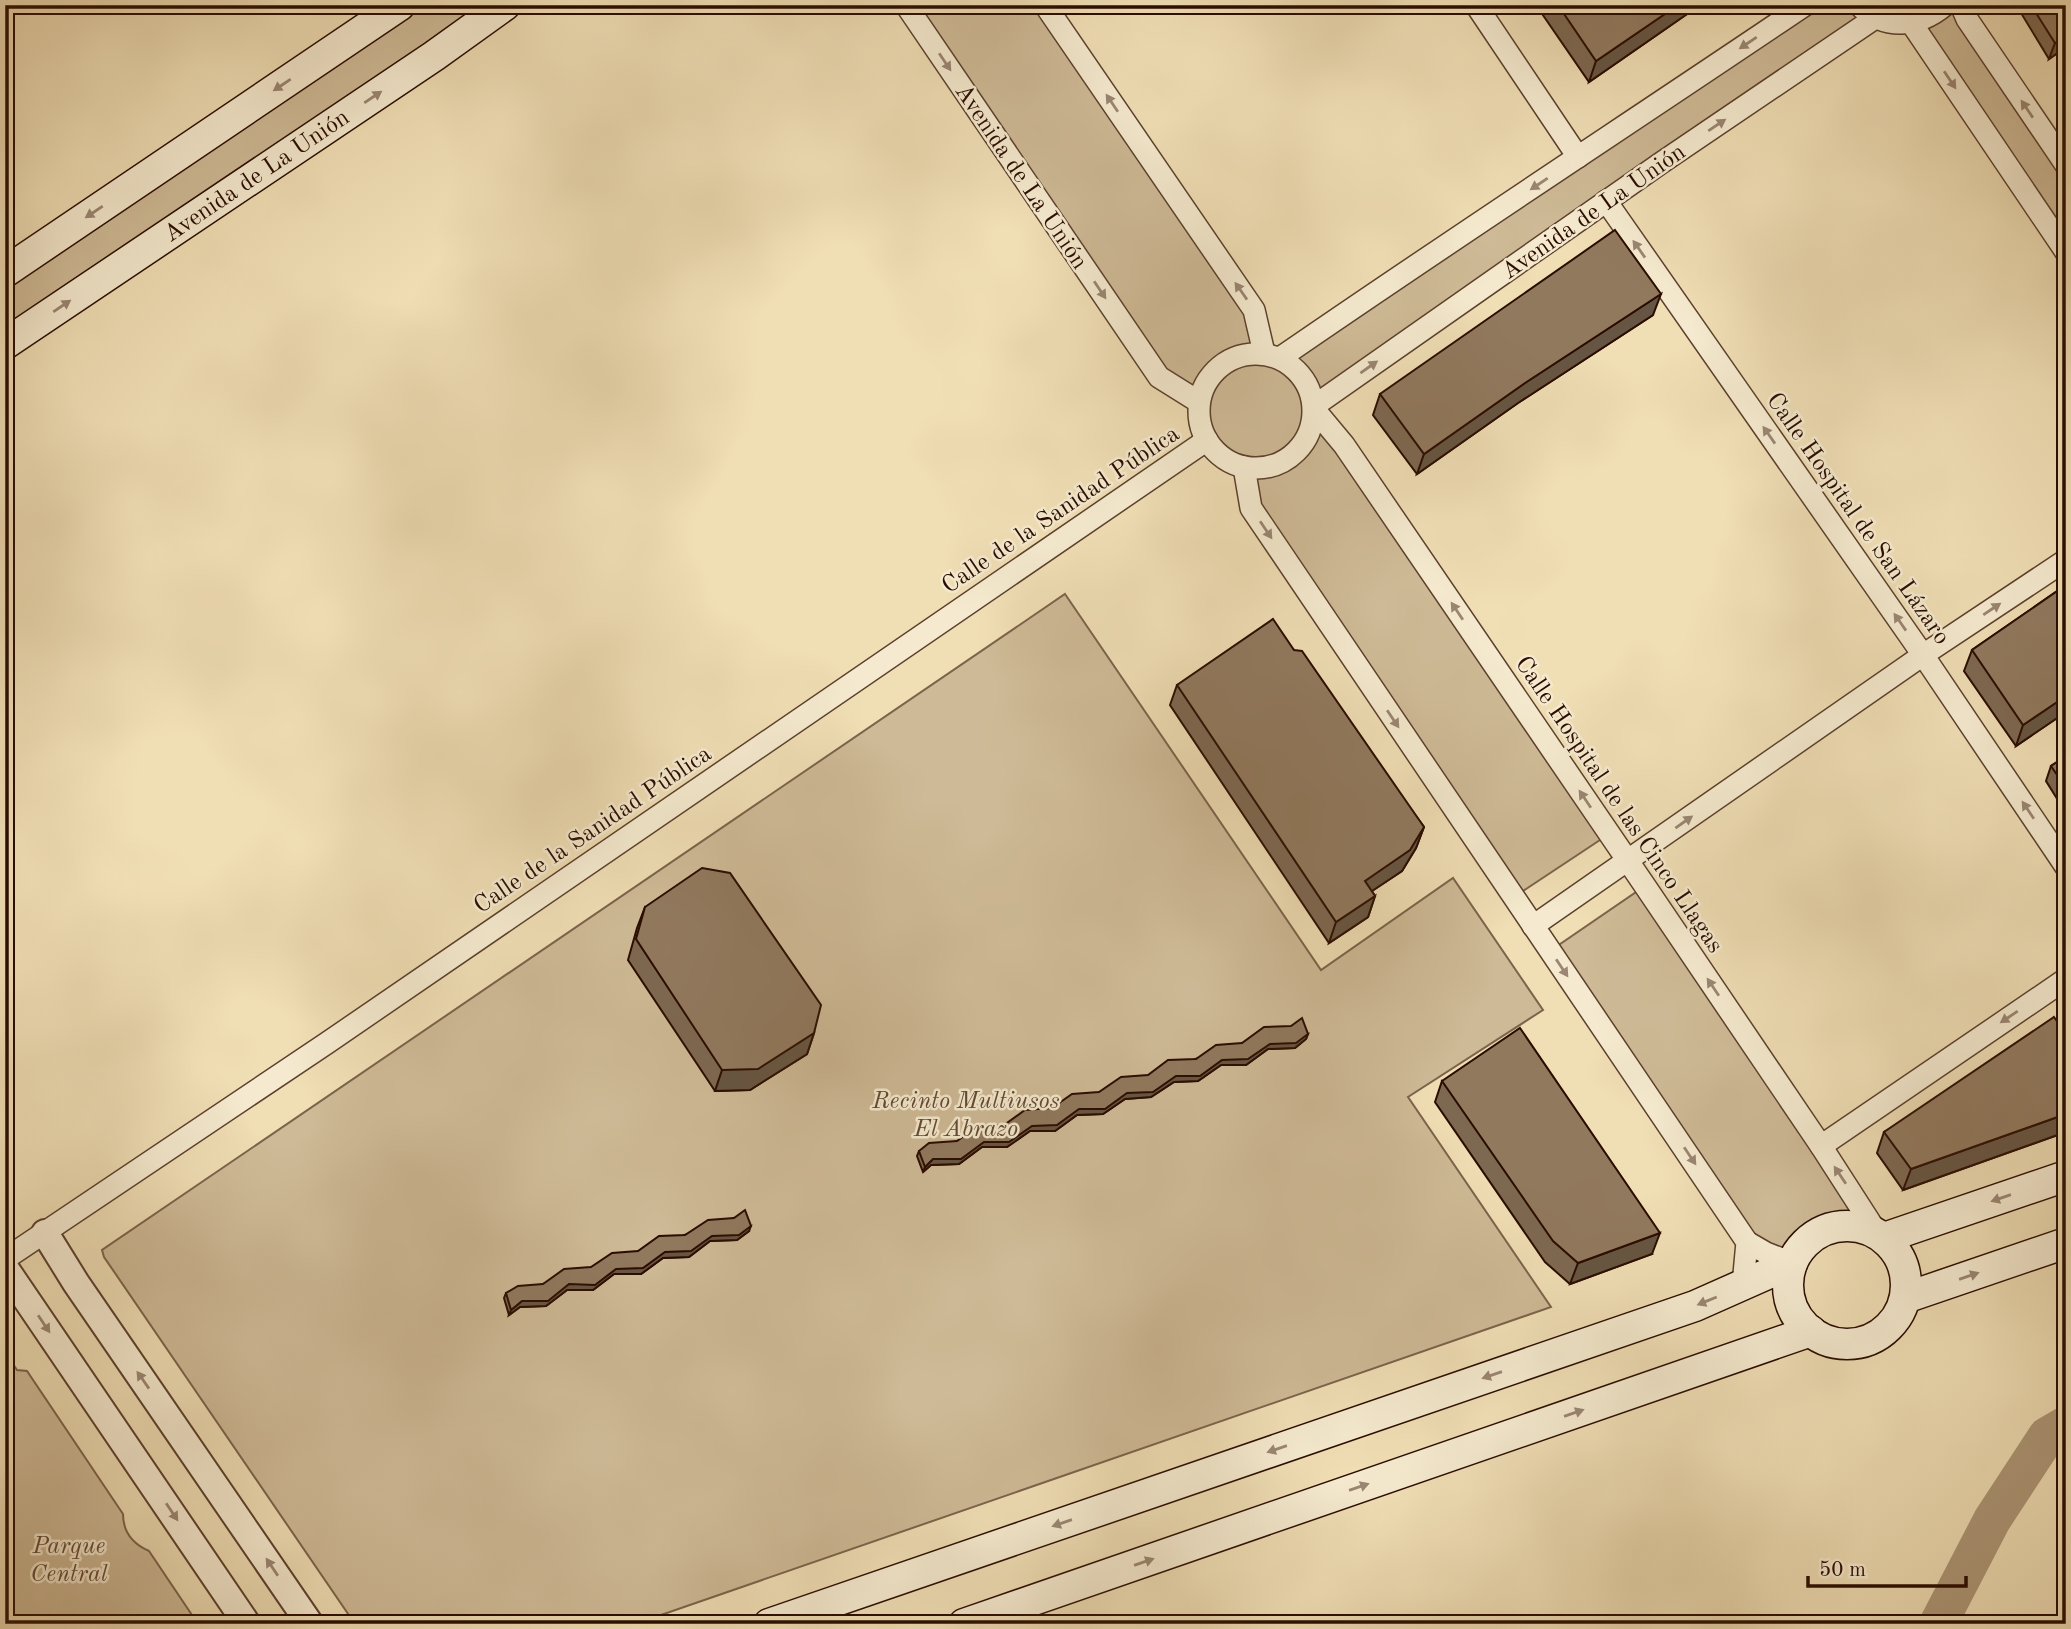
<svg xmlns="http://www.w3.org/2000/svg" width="2071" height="1629" viewBox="0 0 2071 1629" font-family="'Old Standard TT',serif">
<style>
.green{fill:#ceba96;stroke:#7c634b;stroke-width:2}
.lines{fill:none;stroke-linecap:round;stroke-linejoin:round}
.river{stroke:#ad9777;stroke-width:38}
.minor-casing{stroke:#5c402d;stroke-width:24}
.tertiary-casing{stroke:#5c402d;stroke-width:30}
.secondary-casing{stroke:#2a0c00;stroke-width:33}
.minor{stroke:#f5eacf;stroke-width:21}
.tertiary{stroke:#f5eacf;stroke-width:26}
.secondary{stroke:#f5eacf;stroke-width:30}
.wall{fill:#7d6851;stroke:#2a0c00;stroke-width:2}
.shaded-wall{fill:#665542;stroke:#2a0c00;stroke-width:2}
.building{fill:#91795e;stroke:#2a0c00;stroke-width:2}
.oneway{fill:#9a8672}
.labels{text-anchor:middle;stroke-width:5;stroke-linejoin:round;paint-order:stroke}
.street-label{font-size:24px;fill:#2a0c00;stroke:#f5eacf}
.park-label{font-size:24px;font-style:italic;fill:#634934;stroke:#f5eacf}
</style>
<rect width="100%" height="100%" fill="#f0deb5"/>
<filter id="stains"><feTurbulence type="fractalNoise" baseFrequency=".00286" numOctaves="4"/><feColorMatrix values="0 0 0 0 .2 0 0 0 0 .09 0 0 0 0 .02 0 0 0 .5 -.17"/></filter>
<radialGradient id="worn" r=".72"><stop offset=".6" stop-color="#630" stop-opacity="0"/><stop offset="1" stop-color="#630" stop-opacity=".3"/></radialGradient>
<!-- green -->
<g class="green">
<path d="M401,5H505L5,344V272Z"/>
<path d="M906,5H1045L1254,310L1265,353L1280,358L1805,5H1961L2066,165V252L1912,24L1875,18L1314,409L1609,834L1514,897L1251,508L1243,467C1212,455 1198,436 1198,402L1159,376Z"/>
<path d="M1065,594L1321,970L1453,878L1543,1010L1408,1097L1551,1307L635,1624H355L104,1257L102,1250Z"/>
<path d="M1645,886L1861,1227C1827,1224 1809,1233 1792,1263L1766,1253L1550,951Z"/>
<path d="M5,1352L17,1370L27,1371L123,1514C123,1533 133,1544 149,1551L198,1624H5Z"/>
</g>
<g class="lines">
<!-- river -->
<path class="river" d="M1938,1624L1992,1520L2047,1436L2066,1425"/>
<!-- minor casing -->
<g class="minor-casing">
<g id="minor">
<path d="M906,5L1159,377L1199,402"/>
<path d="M1045,5L1254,310L1264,353"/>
<path d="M1476,5L1578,157"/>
<path d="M1859,5C1885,31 1919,27 1945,5"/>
<path d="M1961,5L1967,19L2066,165"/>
<path d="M1912,24L2066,252"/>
<path d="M1606,201L1923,655L2066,867"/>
<circle cx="1256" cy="411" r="57"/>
<path d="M1280,358C1454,238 1630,123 1805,5"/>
<path d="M1314,406L1661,163L1875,18"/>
<path d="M1314,409L1344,445L1645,886L1821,1146L1877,1233"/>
<path d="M1244,467L1251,508L1747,1242L1743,1285"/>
<path d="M1533,926L1923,655L2066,560"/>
<path d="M1821,1146L2066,979"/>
<path d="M1747,1242L1766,1253L1792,1263"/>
<path d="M5,1259L327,1043L1207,440"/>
</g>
</g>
<!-- tertiary casing -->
<g class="tertiary-casing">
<g id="tertiary">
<path d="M45,1233L76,1283L310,1624"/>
<path d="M5,1268L247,1624"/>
</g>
</g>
<!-- secondary casing -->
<g class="secondary-casing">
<g id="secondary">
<path d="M5,272L400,5"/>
<path d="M5,344L434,56L505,5"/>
<circle cx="1847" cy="1285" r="59"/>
<path d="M1884,1238L2066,1176"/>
<path d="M1905,1298L2066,1243"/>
<path d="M769,1624L1695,1306L1792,1263"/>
<path d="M964,1624L1811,1331"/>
</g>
</g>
<!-- minor -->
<use href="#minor" class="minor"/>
<!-- tertiary -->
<use href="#tertiary" class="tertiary"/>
<!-- secondary -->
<use href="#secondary" class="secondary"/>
</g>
<!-- wall -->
<g class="wall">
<path d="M1536,5H1700L1589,82Z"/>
<path d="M2024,5H2066V47L2049,59L2021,13Z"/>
<path d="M2065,53H2066V87L2057,74Z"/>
<path d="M1653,315L1518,403L1417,474L1373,415L1380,394Z"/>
<path d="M2066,585V712L2016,746L1964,671L1972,650Z"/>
<path d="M1294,650L1424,827L1416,848L1402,871L1372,891L1375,896L1368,917L1329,943L1170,705L1177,685Z"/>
<path d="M2066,756V813L2046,781L2051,766Z"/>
<path d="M645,907L814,1033L807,1054L750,1090L715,1091L628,960L637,928Z"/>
<path d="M1308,1034L1306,1039L1295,1048L1268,1049L1246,1065H1221L1198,1081L1174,1082L1151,1097L1125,1099L1103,1114L1077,1115L1055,1131H1030L1007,1147H982L959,1164L931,1165L923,1172L917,1156L919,1151L957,1141L1242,1043Z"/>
<path d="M2066,1034V1132L1903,1190L1877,1153L1884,1132Z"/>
<path d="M1442,1081L1652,1254L1570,1284L1545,1262L1435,1102Z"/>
<path d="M734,1218L749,1231L737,1240L710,1241L689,1257L663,1258L641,1274H614L593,1290H567L546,1306L520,1307L509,1315L504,1298L506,1293L543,1284Z"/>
</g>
<!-- shaded-wall -->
<g class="shaded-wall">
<path d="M1678,5H1700L1589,82L1596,61Z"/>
<path d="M2066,36V47L2049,59L2055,43Z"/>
<path d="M1661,294L1653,315L1518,403L1417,474L1424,454L1525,383Z"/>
<path d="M2066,696V712L2016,746L2023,725Z"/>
<path d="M1424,827L1416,848L1402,871L1357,901L1365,881Z"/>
<path d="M1375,896L1368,917L1329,943L1336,922Z"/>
<path d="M814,1033L807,1054L750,1090L715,1091L722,1070Z"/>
<path d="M1308,1034L1306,1039L1295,1048L1268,1049L1246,1065H1221L1198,1081L1174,1082L1151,1097L1125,1099L1103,1114L1077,1115L1055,1131H1030L1007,1147H982L959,1164L931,1165L923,1172L925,1167L933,1159L1222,1060L1270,1044Z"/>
<path d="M2066,1114V1132L1903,1190L1911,1169Z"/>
<path d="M751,1226L749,1231L737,1240L710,1241L689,1257L663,1258L641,1274H614L593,1290H567L546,1306L520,1307L509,1315L511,1310L522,1301L569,1284L712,1236Z"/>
<path d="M1660,1233L1652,1254L1570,1284L1578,1263Z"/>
</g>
<!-- building -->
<g class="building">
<path d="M1558,5H1678L1596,61Z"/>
<path d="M2031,5H2066V36L2055,43Z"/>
<path d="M1615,230L1661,294L1525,383L1424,454L1380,394Z"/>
<path d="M2066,585V696L2023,725L1972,650Z"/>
<path d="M1273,619L1294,650L1302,651L1424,827L1410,850L1365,881L1375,896L1336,922L1177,685Z"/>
<path d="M2066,756V788L2051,766Z"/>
<path d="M702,868L730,873L821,1005L814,1033L758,1069L722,1070L636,939L645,907Z"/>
<path d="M2054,1017L2066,1034V1114L1911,1169L1884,1132Z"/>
<path d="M1302,1018L1308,1034L1296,1043L1270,1044L1248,1059L1222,1060L1200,1076H1176L1153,1092L1127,1093L1105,1109H1079L1057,1125L1032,1126L1009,1142H984L961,1159H933L925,1167L919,1151L929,1143L957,1141L978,1126L1004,1125L1025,1110L1052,1108L1072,1094L1099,1092L1121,1077L1148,1075L1168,1060L1196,1059L1216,1045L1242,1043L1264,1027L1291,1026Z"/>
<path d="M1520,1028L1660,1233L1578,1263L1553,1241L1442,1081Z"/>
<path d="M745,1210L751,1226L739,1235L712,1236L691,1251L665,1252L643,1268L616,1269L595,1285L569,1284L548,1301H522L511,1310L506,1293L518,1286L543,1284L564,1269L591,1267L612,1253L638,1251L659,1236L685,1235L708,1220L734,1218Z"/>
</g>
<!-- one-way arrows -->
<defs><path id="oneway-solid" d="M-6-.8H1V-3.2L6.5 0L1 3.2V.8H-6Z" transform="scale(1.75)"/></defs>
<g class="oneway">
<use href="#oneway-solid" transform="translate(1748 43) rotate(146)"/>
<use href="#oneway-solid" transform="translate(945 62) rotate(56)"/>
<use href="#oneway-solid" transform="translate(1950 80) rotate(56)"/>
<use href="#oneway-solid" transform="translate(282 85) rotate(146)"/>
<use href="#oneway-solid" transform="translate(373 97) rotate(-34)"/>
<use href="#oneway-solid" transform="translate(1112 103) rotate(-124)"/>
<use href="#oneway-solid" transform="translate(2027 109) rotate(-124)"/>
<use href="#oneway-solid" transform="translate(1717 125) rotate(-34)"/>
<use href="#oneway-solid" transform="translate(1539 184) rotate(146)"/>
<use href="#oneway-solid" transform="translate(94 212) rotate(146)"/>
<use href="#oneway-solid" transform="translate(1639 249) rotate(-125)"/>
<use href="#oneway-solid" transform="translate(1100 290) rotate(56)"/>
<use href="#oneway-solid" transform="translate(1241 291) rotate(-125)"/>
<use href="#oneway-solid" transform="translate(62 306) rotate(-34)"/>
<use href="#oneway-solid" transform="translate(1369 367) rotate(-35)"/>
<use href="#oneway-solid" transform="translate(1769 435) rotate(-125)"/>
<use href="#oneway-solid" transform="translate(1266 530) rotate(56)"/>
<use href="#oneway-solid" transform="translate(1992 609) rotate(-34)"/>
<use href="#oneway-solid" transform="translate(1457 611) rotate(-124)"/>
<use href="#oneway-solid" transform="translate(1900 622) rotate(-125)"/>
<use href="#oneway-solid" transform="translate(1393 719) rotate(56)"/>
<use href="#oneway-solid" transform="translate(1585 799) rotate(-124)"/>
<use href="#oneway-solid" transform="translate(2028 810) rotate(-124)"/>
<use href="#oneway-solid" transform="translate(1684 822) rotate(-35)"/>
<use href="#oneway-solid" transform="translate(1562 968) rotate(56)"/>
<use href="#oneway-solid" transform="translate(1713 987) rotate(-124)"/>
<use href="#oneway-solid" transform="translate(2009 1017) rotate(146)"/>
<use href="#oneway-solid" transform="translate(1690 1156) rotate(56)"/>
<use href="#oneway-solid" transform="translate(1840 1175) rotate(-124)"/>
<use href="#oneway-solid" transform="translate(2001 1198) rotate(161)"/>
<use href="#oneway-solid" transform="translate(1969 1276) rotate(-19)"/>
<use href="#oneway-solid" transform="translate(1707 1301) rotate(158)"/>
<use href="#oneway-solid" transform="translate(44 1324) rotate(56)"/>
<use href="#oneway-solid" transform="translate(1492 1375) rotate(161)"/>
<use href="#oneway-solid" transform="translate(143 1380) rotate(-125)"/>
<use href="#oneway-solid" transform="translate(1574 1413) rotate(-19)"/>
<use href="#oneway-solid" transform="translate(1277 1449) rotate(161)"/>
<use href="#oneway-solid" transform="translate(1359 1487) rotate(-19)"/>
<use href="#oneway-solid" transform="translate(172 1512) rotate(56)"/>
<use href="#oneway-solid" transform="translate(1062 1523) rotate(161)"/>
<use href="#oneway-solid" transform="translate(1144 1562) rotate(-19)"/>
<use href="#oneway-solid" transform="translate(272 1567) rotate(-124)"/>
</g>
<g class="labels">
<!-- street labels -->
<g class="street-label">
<text transform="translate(256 175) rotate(-34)" y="8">Avenida de La Unión</text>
<text transform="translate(1022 176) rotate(56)" y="8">Avenida de La Unión</text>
<text transform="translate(1593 211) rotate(-35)" y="8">Avenida de La Unión</text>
<text transform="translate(1060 509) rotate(-34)" y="8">Calle de la Sanidad Pública</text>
<text transform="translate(1859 518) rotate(55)" y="8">Calle Hospital de San Lázaro</text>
<text transform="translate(1620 804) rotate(56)" y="8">Calle Hospital de las Cinco Llagas</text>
<text transform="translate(592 829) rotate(-34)" y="8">Calle de la Sanidad Pública</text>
</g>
<!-- park labels -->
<g class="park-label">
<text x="966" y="1108">Recinto Multiusos<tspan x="966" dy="28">El Abrazo</tspan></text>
<text x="69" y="1553">Parque<tspan x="69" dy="28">Central</tspan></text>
</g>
</g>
<!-- margin -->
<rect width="2071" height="1629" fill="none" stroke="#f0deb5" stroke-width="28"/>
<rect x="7" y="7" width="2057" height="1615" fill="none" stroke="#2a0c00" stroke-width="3.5"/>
<rect x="14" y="14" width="2043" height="1601" fill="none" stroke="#2a0c00" stroke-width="2"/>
<!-- scale -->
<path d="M1808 1576v10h158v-10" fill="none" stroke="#2a0c00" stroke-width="3.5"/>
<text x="1819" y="1576" font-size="21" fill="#2a0c00" stroke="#f5eacf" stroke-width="5" paint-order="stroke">50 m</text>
<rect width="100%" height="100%" filter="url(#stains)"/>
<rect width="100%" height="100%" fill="url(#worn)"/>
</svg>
